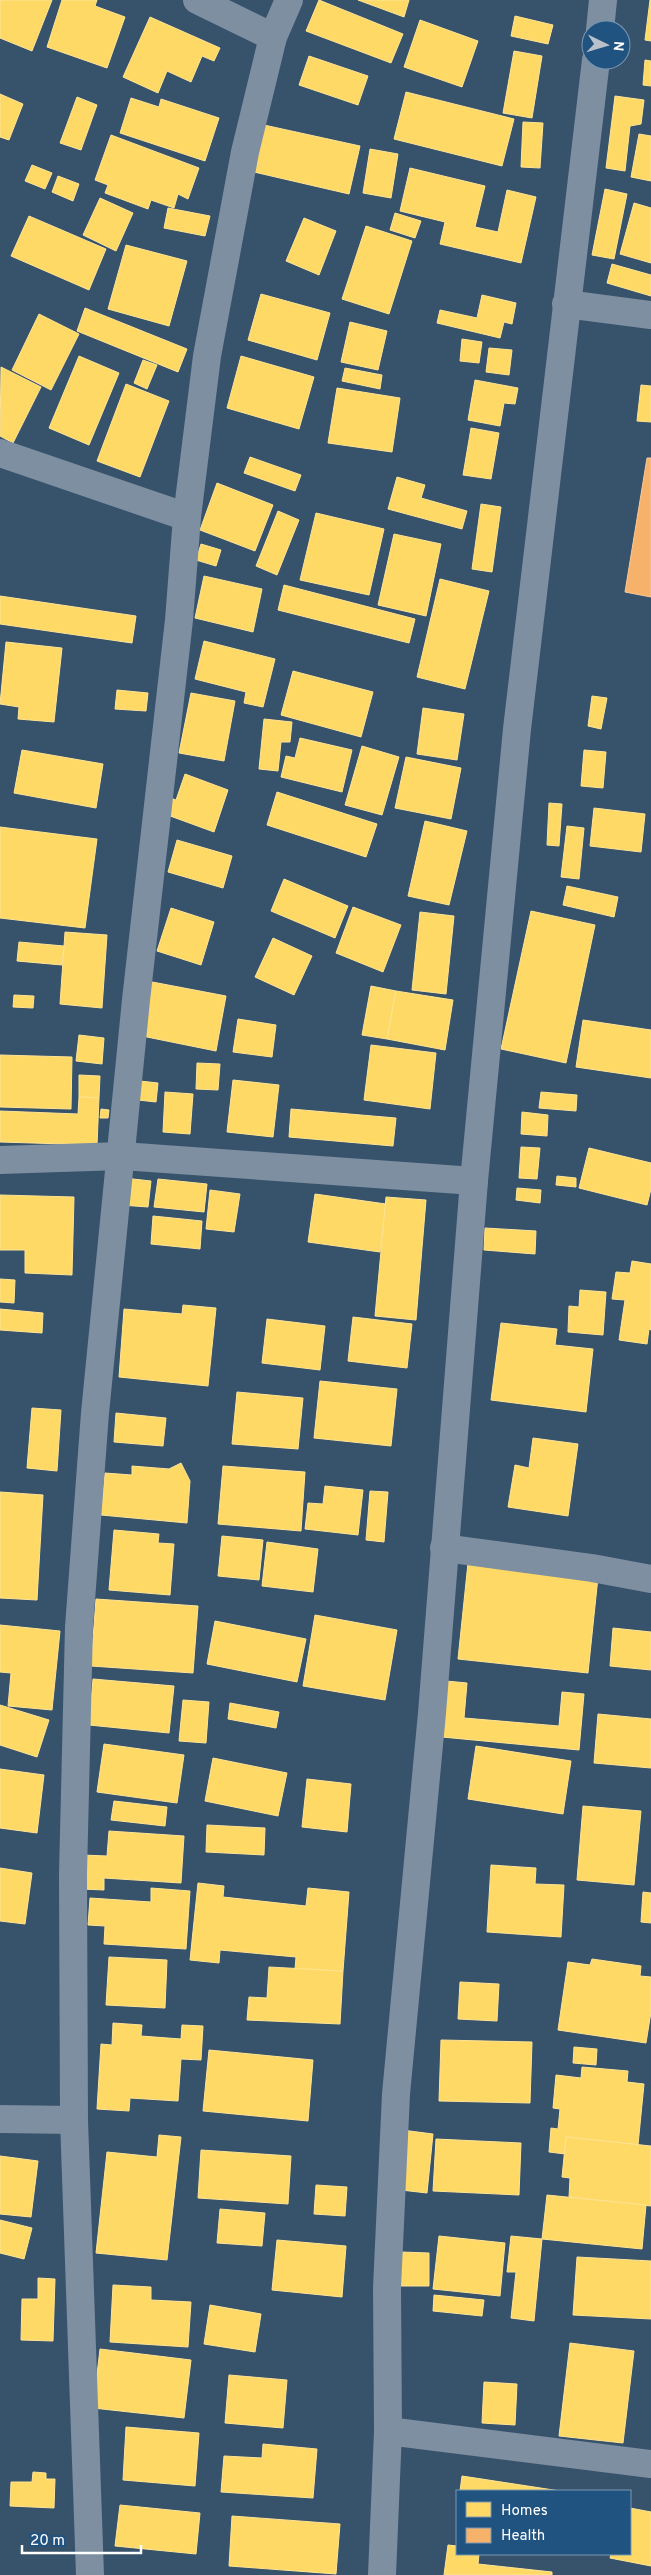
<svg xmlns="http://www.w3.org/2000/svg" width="651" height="2575" viewBox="0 0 651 2575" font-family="Overpass,sans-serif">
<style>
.homes{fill:#ffd966;stroke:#ffe494}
.health{fill:#f6b26b;stroke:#f9c997}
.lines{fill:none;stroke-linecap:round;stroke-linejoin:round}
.street{stroke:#7d8fa1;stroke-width:28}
</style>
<rect width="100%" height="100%" fill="#37526b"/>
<!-- homes -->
<g class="homes">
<path d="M0,0H52L32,51L0,38Z"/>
<path d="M62,0H97L95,6L125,17L107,68L47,47Z"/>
<path d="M319,0L403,34L391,63L306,31Z"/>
<path d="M358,0H409L404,17Z"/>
<path d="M650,0H651V41L645,40Z"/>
<path d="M515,16L553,25L548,44L511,36Z"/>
<path d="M150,17L220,48L214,61L202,56L191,82L167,71L158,93L123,77Z"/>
<path d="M420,20L478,41L462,87L404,67Z"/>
<path d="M514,51L542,56L532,118L503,113Z"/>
<path d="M309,56L368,76L358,105L299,85Z"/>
<path d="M645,60L651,61V86L643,85Z"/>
<path d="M406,92L514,119L502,166L394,139Z"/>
<path d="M0,94L23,104L9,140L0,137Z"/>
<path d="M615,96L644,100L641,124L630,126L625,171L606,168Z"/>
<path d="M77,97L97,105L81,150L60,143Z"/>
<path d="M131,98L159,107L161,99L219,118L205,161L120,133Z"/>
<path d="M523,122L543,123L540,168L521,167Z"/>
<path d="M264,125L360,146L349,194L254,172Z"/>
<path d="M639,134L651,136V181L631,177Z"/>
<path d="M111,135L199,168L188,199L178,194L174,208L151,200L148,209L105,193L108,185L95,180Z"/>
<path d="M370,149L398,154L391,198L363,193Z"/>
<path d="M32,165L52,173L45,189L25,181Z"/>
<path d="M410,168L485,186L475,227L498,232L507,190L536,197L521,263L440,244L445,222L400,211Z"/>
<path d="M58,176L79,184L73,201L52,192Z"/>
<path d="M605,189L627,194L614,259L592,255Z"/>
<path d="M100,198L133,213L116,251L83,235Z"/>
<path d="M634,203L651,208V263L620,254Z"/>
<path d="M168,208L210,216L205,236L164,228Z"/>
<path d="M395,213L421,221L415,238L390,230Z"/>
<path d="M29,216L106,249L89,290L11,256Z"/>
<path d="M304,218L336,231L319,275L286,261Z"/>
<path d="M366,226L412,241L389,314L342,299Z"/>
<path d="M126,245L187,261L169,326L108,309Z"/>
<path d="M612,264L651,275V296L607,283Z"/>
<path d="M261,294L330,313L317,360L248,340Z"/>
<path d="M482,295L516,303L512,324L504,322L500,338L437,323L440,310L477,318Z"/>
<path d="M85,308L187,349L178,372L77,331Z"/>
<path d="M39,314L79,334L51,390L12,370Z"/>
<path d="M350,322L387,331L378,370L341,362Z"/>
<path d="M462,339L482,342L479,363L460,361Z"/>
<path d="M489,348L512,350L509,375L486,372Z"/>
<path d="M79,356L119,373L89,445L49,428Z"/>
<path d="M241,356L314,377L299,429L227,408Z"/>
<path d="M143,360L157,365L147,389L134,383Z"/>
<path d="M1,367L41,387L13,443L0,436Z"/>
<path d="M345,368L382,375L380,389L342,381Z"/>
<path d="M475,380L518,388L515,404L504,403L500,426L468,420Z"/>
<path d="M126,384L169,401L140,477L97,461Z"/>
<path d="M641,385L651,386V422L637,421Z"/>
<path d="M337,388L400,398L392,452L328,443Z"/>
<path d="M471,428L499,433L491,479L463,475Z"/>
<path d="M250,457L301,475L295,491L244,473Z"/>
<path d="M397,477L425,485L421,498L467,511L462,529L388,509Z"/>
<path d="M217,483L273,505L255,551L200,530Z"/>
<path d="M481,504L501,507L492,572L472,569Z"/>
<path d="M278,511L299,520L277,575L256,566Z"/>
<path d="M316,513L384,529L369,595L300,580Z"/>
<path d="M394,534L441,544L426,616L378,605Z"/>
<path d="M201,544L221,550L216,566L196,560Z"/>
<path d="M204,576L262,589L253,632L195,618Z"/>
<path d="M440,579L489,591L465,689L417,677Z"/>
<path d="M284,585L415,619L409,643L278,610Z"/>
<path d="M0,596L136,616L132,643L0,624Z"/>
<path d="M204,641L275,659L263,707L244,703L246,692L195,679Z"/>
<path d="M6,642L62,648L54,722L18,719L19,707L0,704Z"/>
<path d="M293,671L373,692L361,737L281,715Z"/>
<path d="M117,690L148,693L146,711L115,709Z"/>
<path d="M191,693L235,701L224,761L179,753Z"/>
<path d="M592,696L607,698L601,729L588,726Z"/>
<path d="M423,708L464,714L457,760L417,754Z"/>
<path d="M264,719L292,722L290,742H281L278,771L259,769Z"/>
<path d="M300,738L352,750L342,792L281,777L286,756L295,758Z"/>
<path d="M362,746L399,757L382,815L345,805Z"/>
<path d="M22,750L103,764L96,808L14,793Z"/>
<path d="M584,750L606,752L603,788L581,786Z"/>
<path d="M406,757L461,768L451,819L395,808Z"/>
<path d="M185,774L228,790L214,832L162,813L168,797L176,800Z"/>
<path d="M277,792L377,824L366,857L267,825Z"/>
<path d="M549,803L562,804L559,846L547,845Z"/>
<path d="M594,808L645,814L641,852L590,846Z"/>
<path d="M425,821L467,831L449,905L408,896Z"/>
<path d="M567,826L584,828L579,879L561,877Z"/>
<path d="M0,827L97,839L85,928L0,918Z"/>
<path d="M177,840L232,856L223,888L168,872Z"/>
<path d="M284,879L348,906L335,938L271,911Z"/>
<path d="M567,886L618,897L614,917L563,905Z"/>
<path d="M353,907L401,925L383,972L336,953Z"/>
<path d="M171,908L214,922L201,965L157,951Z"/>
<path d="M531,911L595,925L566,1063L501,1049Z"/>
<path d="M420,912L454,916L446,994L412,990Z"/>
<path d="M65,932L107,935L102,1008L60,1004Z"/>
<path d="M273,938L312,956L294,995L255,977Z"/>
<path d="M19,942L64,946L62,965L17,961Z"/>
<path d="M147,981L226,996L216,1051L137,1035Z"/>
<path d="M371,986L396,991L387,1039L362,1035Z"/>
<path d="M396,991L453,1000L445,1050L387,1039Z"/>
<path d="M14,995L34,996L33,1008L13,1007Z"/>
<path d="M238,1019L276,1025L272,1057L233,1052Z"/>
<path d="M583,1020L651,1030V1078L576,1067Z"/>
<path d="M79,1035L104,1038L102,1064L76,1061Z"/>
<path d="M371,1045L436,1053L430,1109L364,1100Z"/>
<path d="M0,1055L72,1057L71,1109L0,1107Z"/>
<path d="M197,1063L220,1064L218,1090L196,1089Z"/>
<path d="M79,1075L100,1076L99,1098L79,1097Z"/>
<path d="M233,1080L279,1085L273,1137L227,1132Z"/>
<path d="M140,1081L158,1083L156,1102L138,1100Z"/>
<path d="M165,1092L193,1094L190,1134L163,1132Z"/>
<path d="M541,1092L577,1095L576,1111L539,1108Z"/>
<path d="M79,1097L99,1098L97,1145L0,1142V1111L78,1114Z"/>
<path d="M101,1109L109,1110L108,1118H100Z"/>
<path d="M291,1109L396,1118L393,1146L289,1137Z"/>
<path d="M522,1112L548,1115L547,1136L521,1134Z"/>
<path d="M521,1147L540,1148L537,1179L519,1178Z"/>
<path d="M589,1148L651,1163V1189L647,1205L579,1188Z"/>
<path d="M557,1176L576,1178V1187L556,1185Z"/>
<path d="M124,1178L151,1181L148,1207L121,1205Z"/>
<path d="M158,1179L207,1184L204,1212L154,1207Z"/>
<path d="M517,1188L541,1190L540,1203L516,1200Z"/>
<path d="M210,1190L240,1194L234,1232L206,1229Z"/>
<path d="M315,1194L386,1204L380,1252L308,1242Z"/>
<path d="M0,1195L74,1197L72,1275L25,1273V1250H0Z"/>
<path d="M386,1197L426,1200L416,1320L375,1316Z"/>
<path d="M153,1216L202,1221L200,1249L151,1244Z"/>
<path d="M485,1228L536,1231L535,1254L484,1250Z"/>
<path d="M632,1261L651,1264V1330L649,1329L647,1344L619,1340L625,1300L612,1299L616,1272L630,1273Z"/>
<path d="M0,1279L15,1280L14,1303L0,1302Z"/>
<path d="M580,1290L606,1292L603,1335L568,1332L569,1306L579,1307Z"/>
<path d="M183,1305L216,1308L208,1386L119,1377L124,1309L182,1314Z"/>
<path d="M0,1309L43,1313L42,1333L0,1330Z"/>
<path d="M353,1317L412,1324L407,1368L348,1361Z"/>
<path d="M267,1319L325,1326L320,1370L262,1363Z"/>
<path d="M501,1323L557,1329L555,1345L593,1349L586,1412L491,1400Z"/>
<path d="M320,1381L397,1389L391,1446L314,1438Z"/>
<path d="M237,1392L303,1398L298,1449L232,1444Z"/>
<path d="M32,1408L61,1410L57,1471L27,1468Z"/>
<path d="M116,1413L166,1418L163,1446L114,1442Z"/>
<path d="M533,1438L578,1444L568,1516L508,1507L515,1465L529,1468Z"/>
<path d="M181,1463L190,1481L187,1523L101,1515L105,1473L132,1475V1466L169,1469Z"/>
<path d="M223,1466L305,1472L301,1531L218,1524Z"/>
<path d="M325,1486L363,1490L358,1535L305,1529L308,1503L323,1504Z"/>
<path d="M370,1491L388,1492L384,1542L366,1540Z"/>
<path d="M0,1492L43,1495L37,1600L0,1598Z"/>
<path d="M114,1530L159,1534L158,1543L174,1544L170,1595L109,1590Z"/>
<path d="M222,1536L263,1540L259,1580L218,1576Z"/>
<path d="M267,1542L318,1549L313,1592L262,1586Z"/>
<path d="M468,1563L598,1577L588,1673L458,1659Z"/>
<path d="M96,1599L198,1606L193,1673L91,1666Z"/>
<path d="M315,1615L397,1630L385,1700L303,1686Z"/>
<path d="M215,1621L306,1639L297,1682L207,1664Z"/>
<path d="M0,1625L60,1631L52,1710L8,1706L11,1673L0,1672Z"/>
<path d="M613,1628L651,1632V1670L610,1666Z"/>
<path d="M93,1679L174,1686L169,1733L89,1725Z"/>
<path d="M446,1681L467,1683L464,1718L559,1726L562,1692L584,1694L579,1750L442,1737Z"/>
<path d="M183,1700L209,1702L206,1743L179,1741Z"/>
<path d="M230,1703L279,1712L276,1728L228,1719Z"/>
<path d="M0,1705L49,1720L37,1757L0,1745Z"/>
<path d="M598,1714L651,1719V1768L594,1763Z"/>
<path d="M104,1744L184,1755L177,1803L97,1792Z"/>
<path d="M476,1746L571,1761L563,1814L468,1799Z"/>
<path d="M213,1758L287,1773L278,1816L205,1801Z"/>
<path d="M0,1769L44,1775L37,1833L0,1828Z"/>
<path d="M307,1779L351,1784L347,1832L302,1827Z"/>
<path d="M114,1801L167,1807L165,1826L111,1820Z"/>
<path d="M583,1806L641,1811L634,1885L577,1880Z"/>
<path d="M207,1825L265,1828L264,1855L206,1852Z"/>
<path d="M109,1831L184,1836L181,1883L104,1878V1890L81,1889L83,1855L107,1856Z"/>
<path d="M491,1865L536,1868L535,1884L564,1885L561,1937L487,1932Z"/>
<path d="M0,1868L32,1873L25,1924L0,1921Z"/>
<path d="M198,1883L224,1886L223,1897L306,1906L308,1888L349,1892L343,1971L295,1969L296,1957L220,1950L219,1963L190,1960Z"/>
<path d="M151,1888L190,1891L186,1949L104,1944L105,1926L88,1925L90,1898L151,1902Z"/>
<path d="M643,1892L651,1893V1923L641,1922Z"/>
<path d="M109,1957L167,1960L165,2008L106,2005Z"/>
<path d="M592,1959L641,1966L640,1976L651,1977V2012L646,2043L558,2030L568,1962L590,1965Z"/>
<path d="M269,1967L343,1971L340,2024L247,2020L249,1997L267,1998Z"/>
<path d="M460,1982L499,1984L497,2021L458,2019Z"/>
<path d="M113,2023L142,2025L141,2036L181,2039L182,2025L203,2026L201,2060L181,2059L178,2101L130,2098L129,2111L97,2109L101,2044L112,2045Z"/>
<path d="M441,2040L532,2042L530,2103L439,2101Z"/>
<path d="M574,2047L597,2049L596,2065L573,2063Z"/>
<path d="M209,2050L313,2060L308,2121L203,2111Z"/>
<path d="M582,2067L628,2071L627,2082L644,2084L638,2145L566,2137L565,2154L549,2152L551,2128L558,2129L560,2109L553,2108L556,2075L581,2078Z"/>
<path d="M402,2130L433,2134L427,2193L401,2190Z"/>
<path d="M159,2135L181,2137L167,2260L96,2253L107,2152L157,2157Z"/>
<path d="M566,2137L651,2146V2206L569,2197L570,2178L562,2177Z"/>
<path d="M436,2139L521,2143L519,2195L433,2191Z"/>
<path d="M201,2150L291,2156L288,2204L198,2198Z"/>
<path d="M0,2156L38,2161L31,2217L0,2214Z"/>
<path d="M316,2185L347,2187L345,2216L314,2214Z"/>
<path d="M547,2195L646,2205L642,2249L542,2239Z"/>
<path d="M220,2209L265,2213L262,2246L217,2243Z"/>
<path d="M0,2220L32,2228L24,2259L0,2253Z"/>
<path d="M439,2236L505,2243L500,2296L433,2289Z"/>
<path d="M511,2236L542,2239L534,2321L511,2318L516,2272H507Z"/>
<path d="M277,2240L346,2246L342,2297L272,2290Z"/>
<path d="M401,2252L429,2253V2286H401Z"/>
<path d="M577,2257L651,2261V2319L573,2315Z"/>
<path d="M38,2278L55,2279L53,2341L21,2340L22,2299H38Z"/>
<path d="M113,2285L151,2287V2300L191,2302L188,2347L110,2342Z"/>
<path d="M434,2295L484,2300L482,2316L433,2311Z"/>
<path d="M210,2305L261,2314L255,2352L204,2344Z"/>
<path d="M570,2343L634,2351L623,2443L559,2436Z"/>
<path d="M100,2349L191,2360L184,2418L93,2408Z"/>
<path d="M229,2375L287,2380L283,2428L225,2423Z"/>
<path d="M484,2382L517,2384L515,2425L482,2423Z"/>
<path d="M126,2427L199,2433L195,2486L123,2480Z"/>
<path d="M263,2444L317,2449L313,2498L221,2492L224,2456L262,2458Z"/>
<path d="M33,2472L46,2473V2479H55L54,2508L10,2506L11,2482H32Z"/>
<path d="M462,2476L560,2491H460Z"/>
<path d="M120,2505L200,2513L196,2554L115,2546Z"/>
<path d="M630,2508L651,2512V2566L610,2558L611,2554H630Z"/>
<path d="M232,2516L340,2524L336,2574L229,2566Z"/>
<path d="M448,2545L457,2546V2554H479L478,2564L552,2572V2575H444Z"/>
</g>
<!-- health -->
<path class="health" d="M647,458H651V597L625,592Z"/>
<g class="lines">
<!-- street -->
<g class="street">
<path d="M197,0L273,37"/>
<path d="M600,30L603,0"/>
<path d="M566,304L651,315"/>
<path d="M0,453L187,517"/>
<path d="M0,1160L122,1156L474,1181"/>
<path d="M444,1548L592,1568L651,1579"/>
<path d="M0,2119L74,2120"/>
<path d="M388,2431L651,2464"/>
<path d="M90,2575L74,2120L73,1874L79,1627L95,1413L136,1000L179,620L187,517L207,356L245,152L273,37L289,0"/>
<path d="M382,2575L388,2431L387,2288L396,2094L432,1713L474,1181L517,729L596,60"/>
</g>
</g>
<!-- legend -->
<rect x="456" y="2490" width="175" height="65" fill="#215381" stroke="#7a98b3"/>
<rect x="466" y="2502" width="25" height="15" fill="#ffd966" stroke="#7a98b3"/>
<text x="501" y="2515" font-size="15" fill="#ffffff">Homes</text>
<rect x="466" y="2528" width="25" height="15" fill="#f6b26b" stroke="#7a98b3"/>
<text x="501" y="2540" font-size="15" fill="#ffffff">Health</text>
<!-- north arrow -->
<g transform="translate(606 45) rotate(95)"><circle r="24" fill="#215381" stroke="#7a98b3"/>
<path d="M0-4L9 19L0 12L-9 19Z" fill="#b9c2cb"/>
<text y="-8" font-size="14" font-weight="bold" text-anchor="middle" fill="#ffffff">N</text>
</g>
<!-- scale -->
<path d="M22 2545v8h119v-8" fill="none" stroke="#ffffff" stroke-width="2.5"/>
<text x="30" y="2545" font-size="15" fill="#ffffff" stroke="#215381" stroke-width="4" paint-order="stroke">20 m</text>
</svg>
